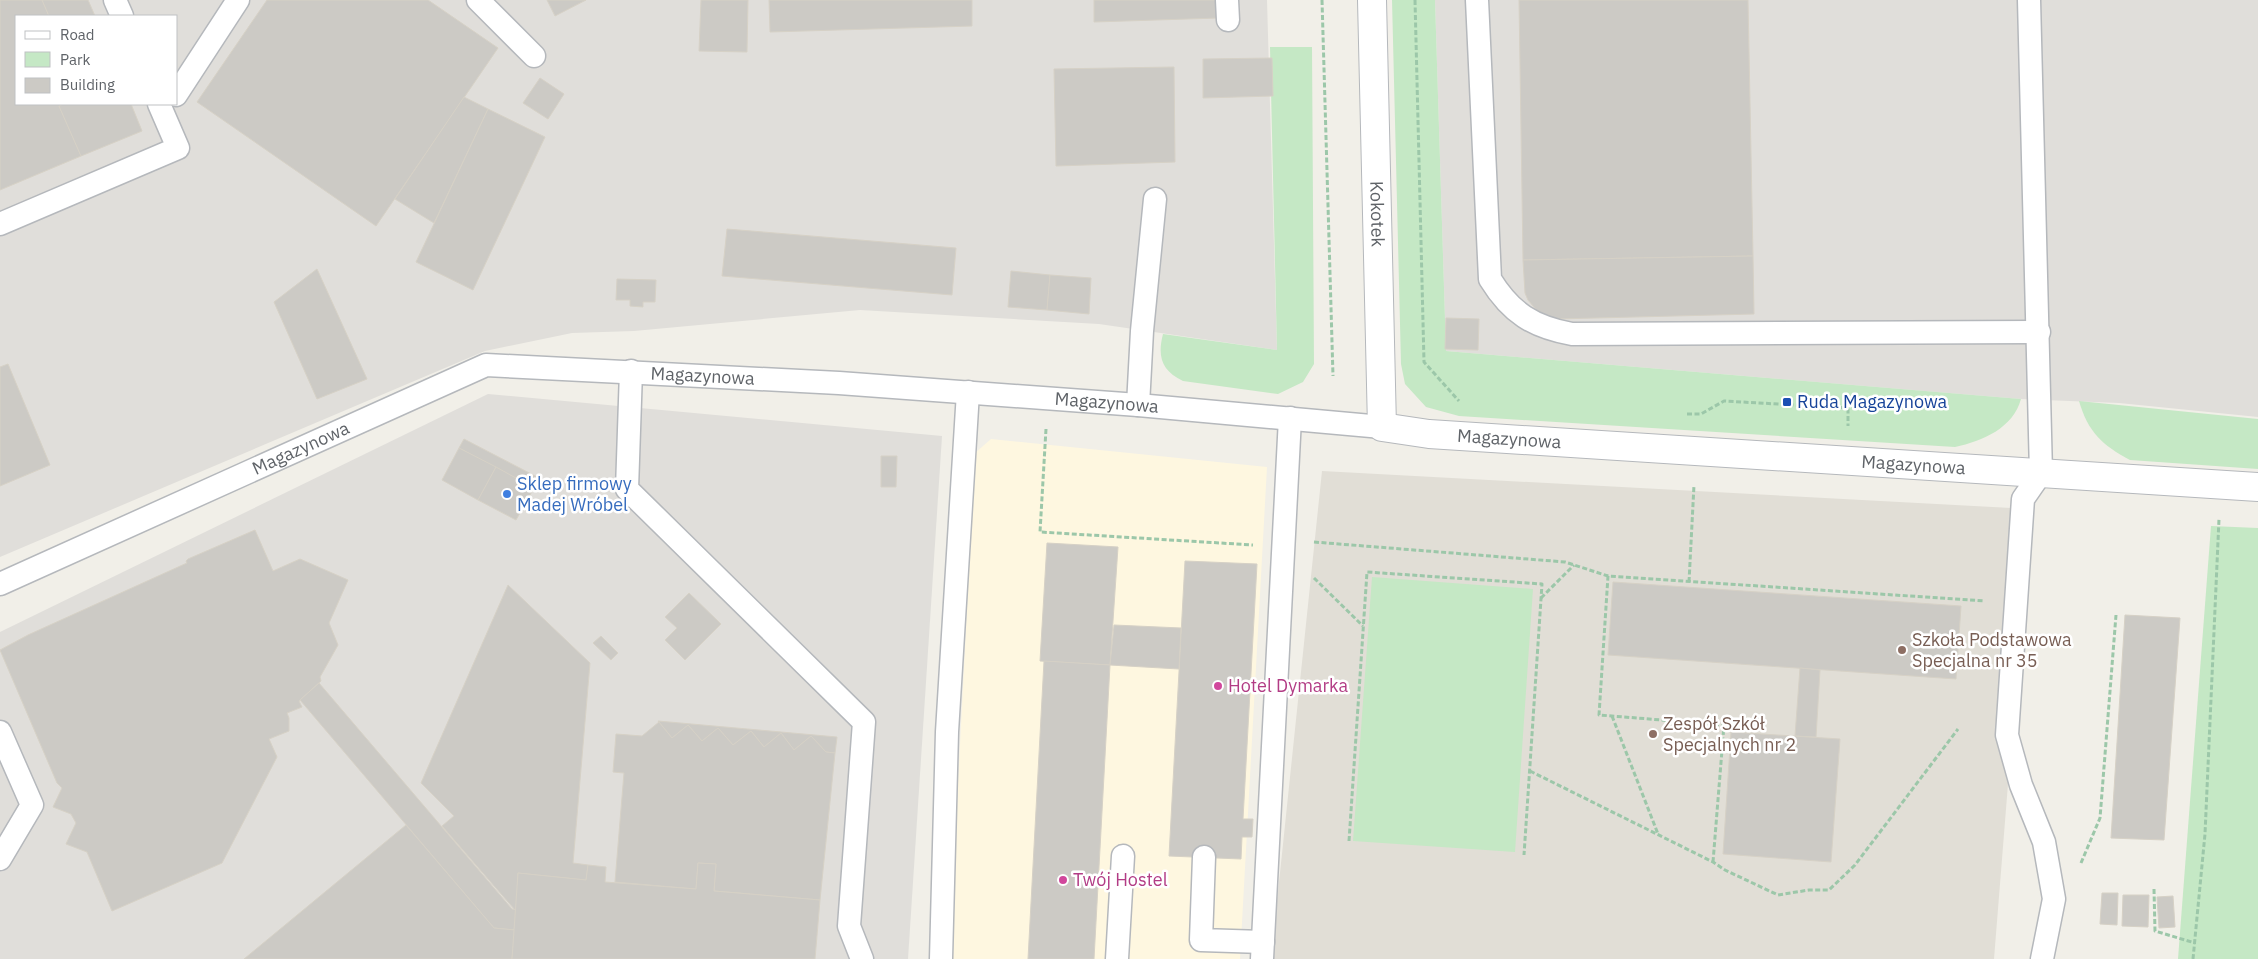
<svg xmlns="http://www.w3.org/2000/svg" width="2258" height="959" viewBox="0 0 2258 959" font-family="'IBM Plex Sans',sans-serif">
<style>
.commercial{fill:#fef7e0}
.industrial{fill:#e0deda;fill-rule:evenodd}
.education{fill:#e1ded6}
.green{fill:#c5e8c5}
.building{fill:#cccac5;stroke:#d6d1c6}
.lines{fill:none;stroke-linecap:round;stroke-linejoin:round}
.service-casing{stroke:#b5b8bc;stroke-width:25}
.minor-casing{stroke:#b5b8bc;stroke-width:30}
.path{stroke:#9cc7a9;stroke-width:3;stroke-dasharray:5 2.5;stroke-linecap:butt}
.service{stroke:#fff;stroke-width:22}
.minor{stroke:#fff;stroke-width:28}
.transit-dot{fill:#1a4fb4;stroke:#fff;stroke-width:2}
.shop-dot{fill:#3f7fe0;stroke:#fff;stroke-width:2}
.education-dot{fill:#8d6e63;stroke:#fff;stroke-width:2}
.hotel-dot{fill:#d1479c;stroke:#fff;stroke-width:2}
.labels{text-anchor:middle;stroke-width:5;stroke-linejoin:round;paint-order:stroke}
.street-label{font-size:18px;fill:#5f6368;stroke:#fff}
.transit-label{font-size:18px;fill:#164399;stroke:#fff;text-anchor:start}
.shop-label{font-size:18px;fill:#366cbe;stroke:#fff;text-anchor:start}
.education-label{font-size:18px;fill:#785e54;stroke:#fff;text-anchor:start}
.hotel-label{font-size:18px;fill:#b23c85;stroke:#fff;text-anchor:start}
</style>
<rect width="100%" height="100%" fill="#f1efe8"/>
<!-- commercial -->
<path class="commercial" d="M991,439L1267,467L1240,959H949L975,453Z"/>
<!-- industrial -->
<g class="industrial">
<path d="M0,0H1267L1277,350L1099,324L860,310L634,331L572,333L485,351L0,557ZM16,16H176V104H16Z"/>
<path d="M1435,0H2258V417L2119,403L2021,399L1446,351Z"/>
<path d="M488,394L942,436L908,959H0V632Z"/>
</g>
<!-- education -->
<path class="education" d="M1322,471L2030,509L1994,959H1271Z"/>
<!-- green -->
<g class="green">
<path d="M1392,0H1435L1446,351L2021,399C2013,428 1983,441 1955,447L1459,416L1426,407L1405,384L1401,364Z"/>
<path d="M1270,47H1312L1314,364L1303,382L1278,394L1183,381C1162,371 1157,357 1163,334L1277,350Z"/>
<path d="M2079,401L2258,419V469L2130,460C2102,445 2088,432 2079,401Z"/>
<path d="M2211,526L2258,528V959H2178Z"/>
<path d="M1372,577L1533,589L1515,852L1353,841Z"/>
</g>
<!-- building -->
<g class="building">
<path d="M0,0H42L49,16H16V104H64L59,106L81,156L0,190Z"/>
<path d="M42,0H88L95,16H49Z"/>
<path d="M267,0H428L498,48L376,226L197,102Z"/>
<path d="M547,0H586L555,16Z"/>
<path d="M701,0H748L747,52L699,51Z"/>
<path d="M769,0H972V26L770,32Z"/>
<path d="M1094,0H1218V18L1094,22Z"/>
<path d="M1519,0H1748L1753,256L1523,260Z"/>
<path d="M1272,58L1273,96L1203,98V59Z"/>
<path d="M1174,67L1175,162L1056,166L1054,69Z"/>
<path d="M540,78L564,94L548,119L523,103Z"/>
<path d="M464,97L488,109L434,223L395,199Z"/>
<path d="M64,104H131L142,131L81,156L59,106Z"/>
<path d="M488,109L545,137L473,290L416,262Z"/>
<path d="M727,229L956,248L952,295L722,276Z"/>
<path d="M1753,256L1754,314L1555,319L1538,312L1528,300L1525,293L1523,260Z"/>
<path d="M317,269L367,379L317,399L274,302Z"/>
<path d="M1011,271L1050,275L1047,310L1008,307Z"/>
<path d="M1050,275L1091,278L1089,314L1047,310Z"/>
<path d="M617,279L656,280L655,302H643V307L630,306V300H616Z"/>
<path d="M1446,318L1479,319L1478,350L1445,349Z"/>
<path d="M8,364L50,465L0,486V367Z"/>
<path d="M464,439L539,478L534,488L459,448Z"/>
<path d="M459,448L496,467L478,500L442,480Z"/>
<path d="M881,456H897L896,487H881Z"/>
<path d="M496,467L534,488L516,520L478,500Z"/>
<path d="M255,530L273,571L300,559L348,580L329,623L338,645L320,677L321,681L299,701L302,707L287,713L289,718V731L269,739L277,757L222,863L112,911L87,852L66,844L76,823L71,814L53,807L62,788L57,783L0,650L28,635L187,563L186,561L188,559Z"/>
<path d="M1047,543L1118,547L1110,665L1040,661Z"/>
<path d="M1185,561L1257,564L1243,819H1253L1252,837H1242L1241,859L1169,856Z"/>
<path d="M1613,582L1961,606L1956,679L1608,655Z"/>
<path d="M508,585L590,663L573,863L588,865L586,880L518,873L517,908L515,910L442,826L454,816L421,783Z"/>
<path d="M689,593L721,624L685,660L665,640L677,628L665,617Z"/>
<path d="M2125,615L2180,618L2164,840L2111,838Z"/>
<path d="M1114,625L1181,628L1179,669L1110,665Z"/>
<path d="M601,636L618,653L611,660L593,643Z"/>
<path d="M1044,661L1110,665L1094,959H1028Z"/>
<path d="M1800,668L1820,670L1816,737L1795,736Z"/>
<path d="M319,683L512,909L517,910L515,930L494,928L300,700Z"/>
<path d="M658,721L837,737L835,753L826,752L811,736L794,750L781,733L764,747L751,731L733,745L718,728L702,741L688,725L672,738Z"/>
<path d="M659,722L672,738L688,725L702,741L718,728L733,745L751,731L764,747L781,733L794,750L811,736L826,752L835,753L820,900L714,891L716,864L698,863L696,889L615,882L624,773L613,772L616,734L642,736Z"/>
<path d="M1731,732L1840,739L1831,862L1723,854Z"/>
<path d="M406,825L494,928L515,930L512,959H244Z"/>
<path d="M698,863L716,864L714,891L820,900L815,959H512L518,873L586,880L588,865L606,867L605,882L696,889Z"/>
<path d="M2102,893H2118L2117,925L2100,924Z"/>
<path d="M2123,895H2149L2148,927L2122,926Z"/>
<path d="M2173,896L2175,927L2159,928L2157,897Z"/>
</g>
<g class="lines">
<!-- service casing -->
<g class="service-casing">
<g id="service">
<path d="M115,0L122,16"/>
<path d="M478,0L534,56"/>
<path d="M1227,0L1228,20"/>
<path d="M1477,0L1490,279C1511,313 1533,327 1572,334L2039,332"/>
<path d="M2029,0L2041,473L2023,499L2007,735L2021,785L2044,842L2054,899L2042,959"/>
<path d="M176,95L238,0"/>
<path d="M0,224L178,148L159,104"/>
<path d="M631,371L627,489L864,722L849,926L862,959"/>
<path d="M1138,405L1142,331L1155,199"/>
<path id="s1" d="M0,584L486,365L839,383L1138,405L1382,427"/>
<path d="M0,732L32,805L0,859"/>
<path d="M1204,857L1201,940L1263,942"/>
<path d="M941,959L947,732L968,392"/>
<path d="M1117,959L1123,856"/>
<path d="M1262,959L1290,418"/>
</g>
</g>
<!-- minor casing -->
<g class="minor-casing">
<g id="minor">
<path id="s2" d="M1372,0L1382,427L1429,434L2258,487"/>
</g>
</g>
<!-- path -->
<g class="path">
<path d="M1322,0L1333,376"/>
<path d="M1415,0L1424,362L1459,401"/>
<path d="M1687,414H1701L1724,401L1848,408V426"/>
<path d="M1046,429L1040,532L1253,545"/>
<path d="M1314,542L1565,562L1608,576"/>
<path d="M1314,578L1363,626"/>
<path d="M1689,582L1694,485"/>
<path d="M1541,598L1574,565"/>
<path d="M1612,716L1658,834"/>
<path d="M1530,771L1713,862L1725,870L1778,895L1809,890H1829L1855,865L1958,729"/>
<path d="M1349,841L1367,572L1542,584L1524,855"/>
<path d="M1713,862L1724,725L1599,715L1608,576L1985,601"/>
<path d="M2081,863L2100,818L2116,615"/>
<path d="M2154,889L2155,931L2195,943"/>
<path d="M2193,959L2205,834L2219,519"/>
</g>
<!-- service -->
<use href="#service" class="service"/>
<!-- minor -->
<use href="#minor" class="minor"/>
</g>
<!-- markers -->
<rect class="transit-dot" x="1782" y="397" width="10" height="10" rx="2.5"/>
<circle class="shop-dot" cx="507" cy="494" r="5"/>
<g class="education-dot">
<circle cx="1902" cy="650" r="5"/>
<circle cx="1653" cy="734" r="5"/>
</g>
<g class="hotel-dot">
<circle cx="1218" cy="686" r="5"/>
<circle cx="1063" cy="880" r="5"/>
</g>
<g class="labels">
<!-- street labels -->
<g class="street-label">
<text dy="6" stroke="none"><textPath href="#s2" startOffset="214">Kokotek</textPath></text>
<text dy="6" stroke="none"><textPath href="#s1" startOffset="750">Magazynowa</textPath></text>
<text dy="6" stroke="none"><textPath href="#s1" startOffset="1155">Magazynowa</textPath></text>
<text dy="6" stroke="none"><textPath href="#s2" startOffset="555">Magazynowa</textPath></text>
<text dy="6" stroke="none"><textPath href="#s1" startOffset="330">Magazynowa</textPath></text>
<text dy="6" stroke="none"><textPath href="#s2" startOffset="960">Magazynowa</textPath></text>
</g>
<!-- transit labels -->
<g class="transit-label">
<text x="1797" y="408">Ruda Magazynowa</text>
</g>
<!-- shop labels -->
<g class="shop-label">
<text x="517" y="490">Sklep firmowy<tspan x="517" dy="21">Madej Wróbel</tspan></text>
</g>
<!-- education labels -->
<g class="education-label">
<text x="1912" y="646">Szkoła Podstawowa<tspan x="1912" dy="21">Specjalna nr 35</tspan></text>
<text x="1663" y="730">Zespół Szkół<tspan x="1663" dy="21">Specjalnych nr 2</tspan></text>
</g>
<!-- hotel labels -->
<g class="hotel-label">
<text x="1228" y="692">Hotel Dymarka</text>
<text x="1073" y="886">Twój Hostel</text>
</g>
</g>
<!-- legend -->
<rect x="15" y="15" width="162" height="90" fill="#ffffff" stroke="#bfc1c3"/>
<rect x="25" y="31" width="25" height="8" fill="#ffffff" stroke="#bfc1c3"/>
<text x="60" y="40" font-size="15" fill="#5f6368">Road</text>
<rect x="25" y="52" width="25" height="15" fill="#c5e8c5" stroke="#bfc1c3"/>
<text x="60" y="65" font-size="15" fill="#5f6368">Park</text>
<rect x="25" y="78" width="25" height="15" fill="#cccac5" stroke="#bfc1c3"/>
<text x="60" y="90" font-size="15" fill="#5f6368">Building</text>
</svg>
